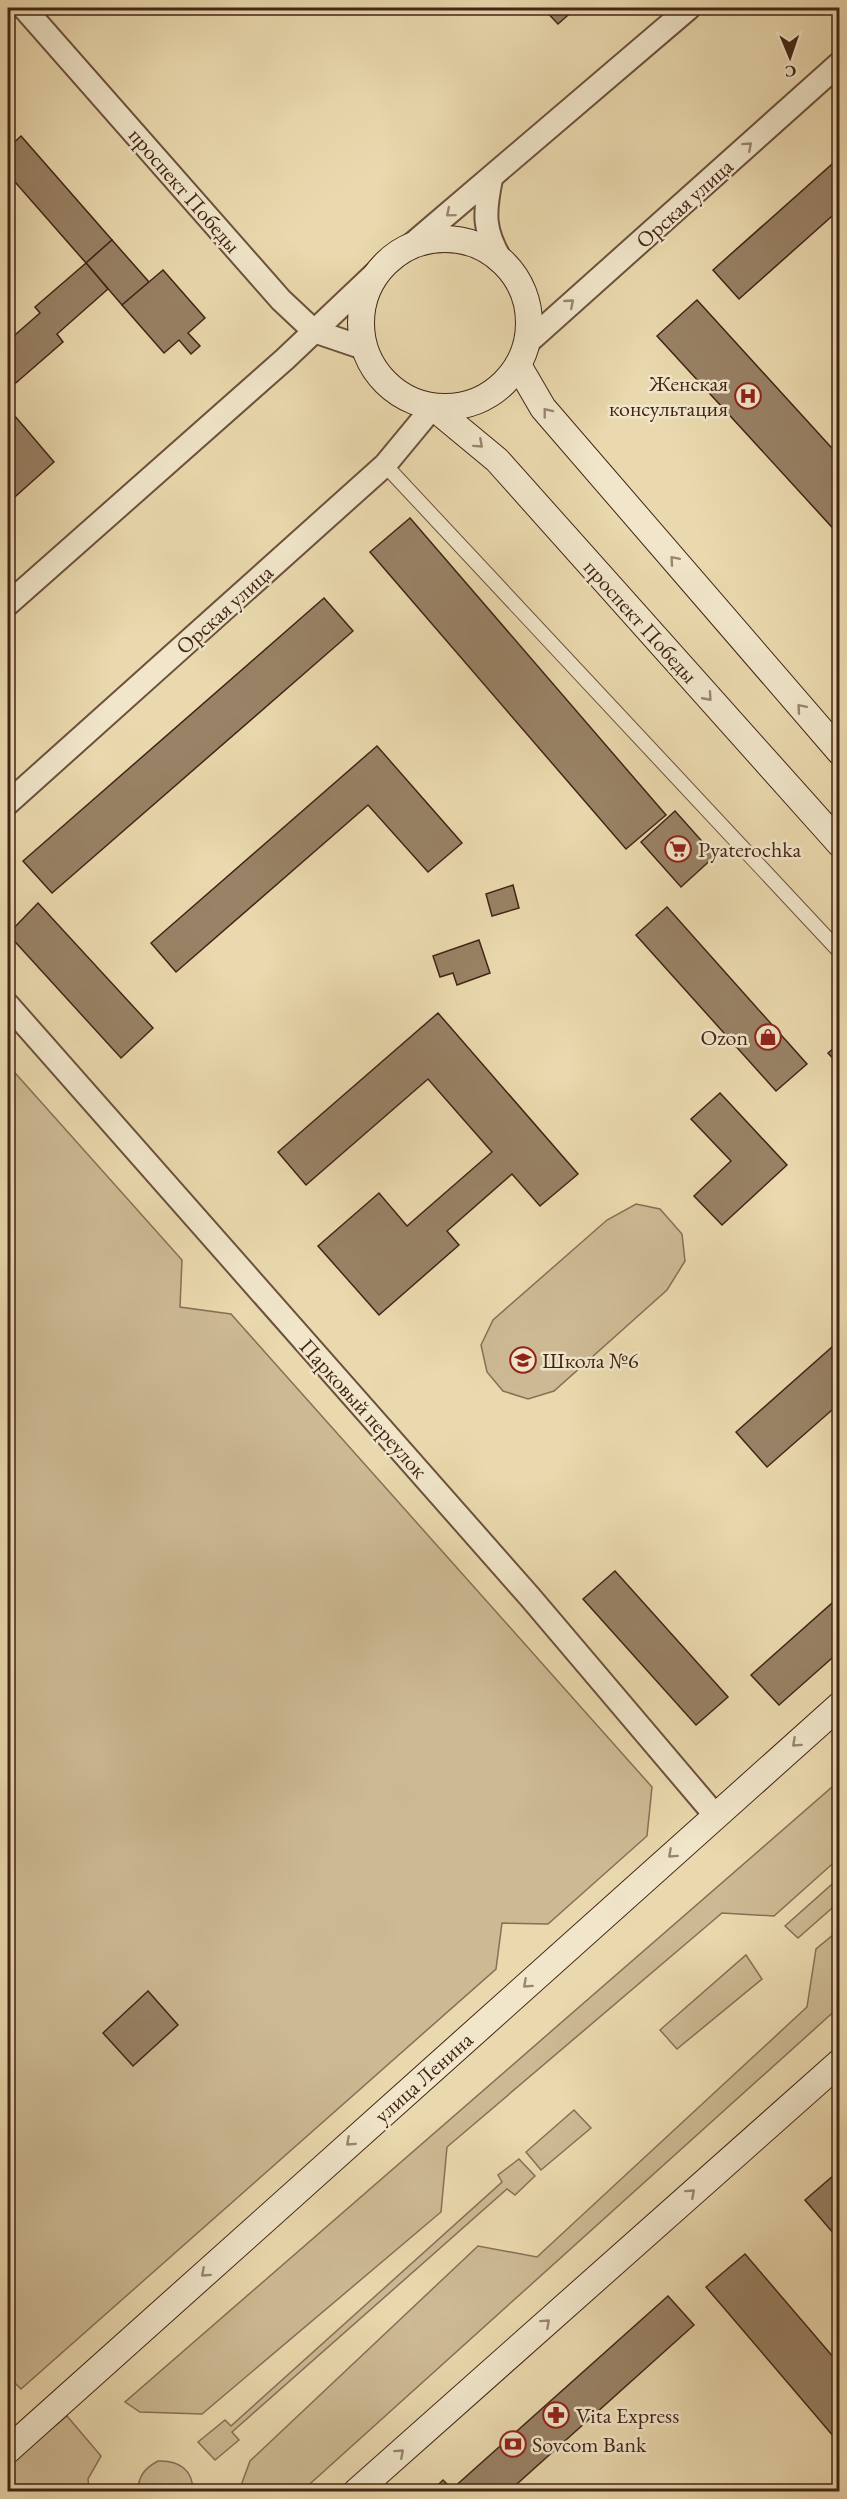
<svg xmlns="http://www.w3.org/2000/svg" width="847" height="2499" viewBox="0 0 847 2499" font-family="'EB Garamond',serif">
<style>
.green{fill:#cdba94;stroke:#886f56;stroke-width:1.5}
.building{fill:#998266;stroke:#422417;stroke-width:1.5}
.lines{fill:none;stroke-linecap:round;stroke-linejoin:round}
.pedestrian-casing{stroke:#6c513d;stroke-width:16}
.tertiary-casing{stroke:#6c513d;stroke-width:26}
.secondary-casing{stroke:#422417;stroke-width:28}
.pedestrian{stroke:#f1e6ca;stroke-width:14}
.tertiary{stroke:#f1e6ca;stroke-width:22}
.secondary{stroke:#f1e6ca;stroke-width:26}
.oneway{stroke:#9a8570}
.labels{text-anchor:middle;stroke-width:5;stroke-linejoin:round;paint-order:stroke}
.street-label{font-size:22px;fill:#422417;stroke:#f1e6ca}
.poi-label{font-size:22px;fill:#422417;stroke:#f1e6ca;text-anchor:start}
</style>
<rect width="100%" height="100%" fill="#ead9ae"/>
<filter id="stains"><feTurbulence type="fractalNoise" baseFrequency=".00333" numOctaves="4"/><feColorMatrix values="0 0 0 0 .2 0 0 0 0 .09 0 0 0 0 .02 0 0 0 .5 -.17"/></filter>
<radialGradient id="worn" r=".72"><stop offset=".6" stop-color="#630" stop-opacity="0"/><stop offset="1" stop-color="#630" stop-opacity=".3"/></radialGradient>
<!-- green -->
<g class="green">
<path d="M8,1065L182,1260L180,1307L231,1314L652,1787L647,1836L548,1924L502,1923L496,1969L21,2389L8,2376Z"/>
<path d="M636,1204L660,1209L682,1234L685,1261L667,1290L554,1391L528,1399L503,1391L487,1372L481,1345L493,1320L607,1220Z"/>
<path d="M839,1781V1858L774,1916L722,1913L447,2147L441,2212L202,2414L140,2412L125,2402Z"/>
<path d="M839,1878V1902L798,1938L785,1926Z"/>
<path d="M839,1930V2007L302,2491H239L250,2461L478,2246L537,2257L807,2007L816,1949Z"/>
<path d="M746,1955L762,1979L677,2049L660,2030Z"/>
<path d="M574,2110L591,2128L541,2170L526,2152Z"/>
<path d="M519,2159L535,2176L515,2195L507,2189L232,2432L239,2440L215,2460L198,2442L225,2420L231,2426L502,2182L498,2175Z"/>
<path d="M67,2416L101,2456L88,2479L89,2491L8,2492L12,2461Z"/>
<path d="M158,2461C179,2460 193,2470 193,2491H138C138,2476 145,2468 158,2461Z"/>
</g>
<!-- building -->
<g class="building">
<path d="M543,8H576L558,24Z"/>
<path d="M8,133L15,142L8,148Z"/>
<path d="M21,136L112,240L86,263L8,174V148Z"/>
<path d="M840,157V209L739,299L713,270Z"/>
<path d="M112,240L149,282L122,305L86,263Z"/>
<path d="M86,263L108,289L57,334L63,342L10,388L8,386V341L40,313L35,307Z"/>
<path d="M163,270L205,318L188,333L200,346L191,354L179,340L164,353L122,305Z"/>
<path d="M697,300L840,457V536L657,336Z"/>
<path d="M8,408L54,462L8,503Z"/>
<path d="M410,518L666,815L626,849L370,552Z"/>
<path d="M324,598L353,631L52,893L23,861Z"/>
<path d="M377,746L462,843L428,872L368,805L176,972L151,943Z"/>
<path d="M675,811L715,856L681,887L641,842Z"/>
<path d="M513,885L519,908L492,916L486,894Z"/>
<path d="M38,903L153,1028L121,1058L8,934Z"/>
<path d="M667,907L807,1064L776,1091L636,935Z"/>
<path d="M479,940L490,973L457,985L453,973L440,977L433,956Z"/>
<path d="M438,1013L578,1174L540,1206L512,1174L447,1231L459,1245L379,1315L318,1246L379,1193L407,1226L492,1152L428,1079L306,1185L278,1152Z"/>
<path d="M840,1043V1066L828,1053Z"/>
<path d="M720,1093L787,1165L722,1225L694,1196L731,1161L691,1119Z"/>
<path d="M840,1340V1403L767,1467L736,1432Z"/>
<path d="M615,1571L728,1697L696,1725L583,1599Z"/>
<path d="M840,1596V1651L779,1705L751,1675Z"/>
<path d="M148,1991L178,2025L133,2066L103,2033Z"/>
<path d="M840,2170V2241L805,2200Z"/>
<path d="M745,2254L840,2365V2444L706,2287Z"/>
<path d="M668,2296L694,2325L508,2492H431L443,2480L452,2489Z"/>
</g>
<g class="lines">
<!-- pedestrian casing -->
<g class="pedestrian-casing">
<path id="pedestrian" d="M385,465L840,952"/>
</g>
<!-- tertiary casing -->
<g class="tertiary-casing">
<g id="tertiary">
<path d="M24,8L281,300L314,331L364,348"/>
<path d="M491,179C484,213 483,230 501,260"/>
<path d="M409,247L689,8"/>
<path d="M527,343L840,63"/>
<path d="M8,604L285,359L382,267"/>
<path d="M8,803L385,465L433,407"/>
<path d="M8,1005L530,1597L715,1815"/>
</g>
</g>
<!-- secondary casing -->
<g class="secondary-casing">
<g id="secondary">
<circle cx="445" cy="323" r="84"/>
<path d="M518,365L543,408L840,752"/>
<path d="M433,407L497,460L840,844"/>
<path d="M8,2450L840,1705"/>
<path d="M356,2492L840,2062"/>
</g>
</g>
<!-- pedestrian -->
<use href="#pedestrian" class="pedestrian"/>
<!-- tertiary -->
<use href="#tertiary" class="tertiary"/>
<!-- secondary -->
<use href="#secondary" class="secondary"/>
</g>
<!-- one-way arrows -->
<defs><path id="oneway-chevron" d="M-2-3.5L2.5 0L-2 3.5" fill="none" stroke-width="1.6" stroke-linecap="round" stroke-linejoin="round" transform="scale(1.5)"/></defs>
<g class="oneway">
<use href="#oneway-chevron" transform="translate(748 146) rotate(-42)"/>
<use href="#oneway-chevron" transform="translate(450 213) rotate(140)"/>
<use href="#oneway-chevron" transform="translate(570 303) rotate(-41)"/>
<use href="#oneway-chevron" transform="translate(547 412) rotate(-128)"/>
<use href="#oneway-chevron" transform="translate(479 444) rotate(42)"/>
<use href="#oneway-chevron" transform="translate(674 560) rotate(-131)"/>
<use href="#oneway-chevron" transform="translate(708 697) rotate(48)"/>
<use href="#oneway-chevron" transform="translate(801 708) rotate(-131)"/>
<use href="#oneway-chevron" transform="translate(796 1743) rotate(138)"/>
<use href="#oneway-chevron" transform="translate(672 1854) rotate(138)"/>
<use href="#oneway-chevron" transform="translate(527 1984) rotate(138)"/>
<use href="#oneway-chevron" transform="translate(350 2142) rotate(138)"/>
<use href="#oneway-chevron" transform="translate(691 2193) rotate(-42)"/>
<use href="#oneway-chevron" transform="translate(205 2273) rotate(138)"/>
<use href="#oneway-chevron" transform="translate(546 2323) rotate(-42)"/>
<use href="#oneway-chevron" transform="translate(400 2453) rotate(-42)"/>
</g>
<!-- icons -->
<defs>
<g id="hospital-ring" transform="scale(1.35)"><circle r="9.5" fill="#f1e6ca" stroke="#8f2418" stroke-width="1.5"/><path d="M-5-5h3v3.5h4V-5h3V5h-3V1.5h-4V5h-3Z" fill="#8f2418"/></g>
<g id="supermarket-ring" transform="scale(1.35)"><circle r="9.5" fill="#f1e6ca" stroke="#8f2418" stroke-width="1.5"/><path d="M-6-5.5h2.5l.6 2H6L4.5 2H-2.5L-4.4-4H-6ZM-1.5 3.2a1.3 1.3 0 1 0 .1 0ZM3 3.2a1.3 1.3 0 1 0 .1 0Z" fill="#8f2418"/></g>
<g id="shop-ring" transform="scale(1.35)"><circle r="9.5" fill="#f1e6ca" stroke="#8f2418" stroke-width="1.5"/><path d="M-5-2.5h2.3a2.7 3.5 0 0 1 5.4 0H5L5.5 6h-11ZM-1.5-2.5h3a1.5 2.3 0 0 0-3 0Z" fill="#8f2418"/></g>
<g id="school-ring" transform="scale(1.35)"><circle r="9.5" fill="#f1e6ca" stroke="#8f2418" stroke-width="1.5"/><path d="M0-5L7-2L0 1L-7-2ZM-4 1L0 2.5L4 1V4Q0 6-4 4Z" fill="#8f2418"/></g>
<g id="pharmacy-ring" transform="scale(1.35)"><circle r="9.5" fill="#f1e6ca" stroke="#8f2418" stroke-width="1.5"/><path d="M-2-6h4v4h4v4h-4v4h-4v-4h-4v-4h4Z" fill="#8f2418"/></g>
<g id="bank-ring" transform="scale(1.35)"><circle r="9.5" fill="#f1e6ca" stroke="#8f2418" stroke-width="1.5"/><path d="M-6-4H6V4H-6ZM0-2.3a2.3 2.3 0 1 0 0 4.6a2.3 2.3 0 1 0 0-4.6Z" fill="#8f2418"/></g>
</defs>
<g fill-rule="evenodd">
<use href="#hospital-ring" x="748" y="396"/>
<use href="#supermarket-ring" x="678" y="849"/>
<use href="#shop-ring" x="768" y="1037"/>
<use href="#school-ring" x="523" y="1360"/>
<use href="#pharmacy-ring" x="556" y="2415"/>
<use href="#bank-ring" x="513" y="2444"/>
</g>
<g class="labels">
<!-- street labels -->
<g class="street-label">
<text transform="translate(185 190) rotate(49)" y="8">проспект Победы</text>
<text transform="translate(684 203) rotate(-42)" y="8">Орская улица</text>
<text transform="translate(224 609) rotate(-42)" y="8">Орская улица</text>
<text transform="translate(641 621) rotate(48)" y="8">проспект Победы</text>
<text transform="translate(364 1408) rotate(48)" y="8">Парковый переулок</text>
<text transform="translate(423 2077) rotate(-42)" y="8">улица Ленина</text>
</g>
<!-- poi labels -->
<g class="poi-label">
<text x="728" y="391" text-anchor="end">Женская<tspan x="728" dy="25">консультация</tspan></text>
<text x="698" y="857">Pyaterochka</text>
<text x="748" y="1045" text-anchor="end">Ozon</text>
<text x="542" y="1368">Школа №6</text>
<text x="576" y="2423">Vita Express</text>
<text x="532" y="2452">Sovcom Bank</text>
</g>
</g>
<!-- margin -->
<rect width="847" height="2499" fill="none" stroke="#ead9ae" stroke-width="30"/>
<rect x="9" y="9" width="829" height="2481" fill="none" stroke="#422417" stroke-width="3"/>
<rect x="15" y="15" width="817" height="2469" fill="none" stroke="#422417" stroke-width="1.5"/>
<!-- north arrow -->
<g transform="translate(790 57) rotate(178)" stroke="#f1e6ca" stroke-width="4.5" paint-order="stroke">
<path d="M0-4.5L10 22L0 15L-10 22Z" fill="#422417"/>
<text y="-9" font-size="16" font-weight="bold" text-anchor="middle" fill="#422417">С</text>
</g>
<rect width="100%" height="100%" filter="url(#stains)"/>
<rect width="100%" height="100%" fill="url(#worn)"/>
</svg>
